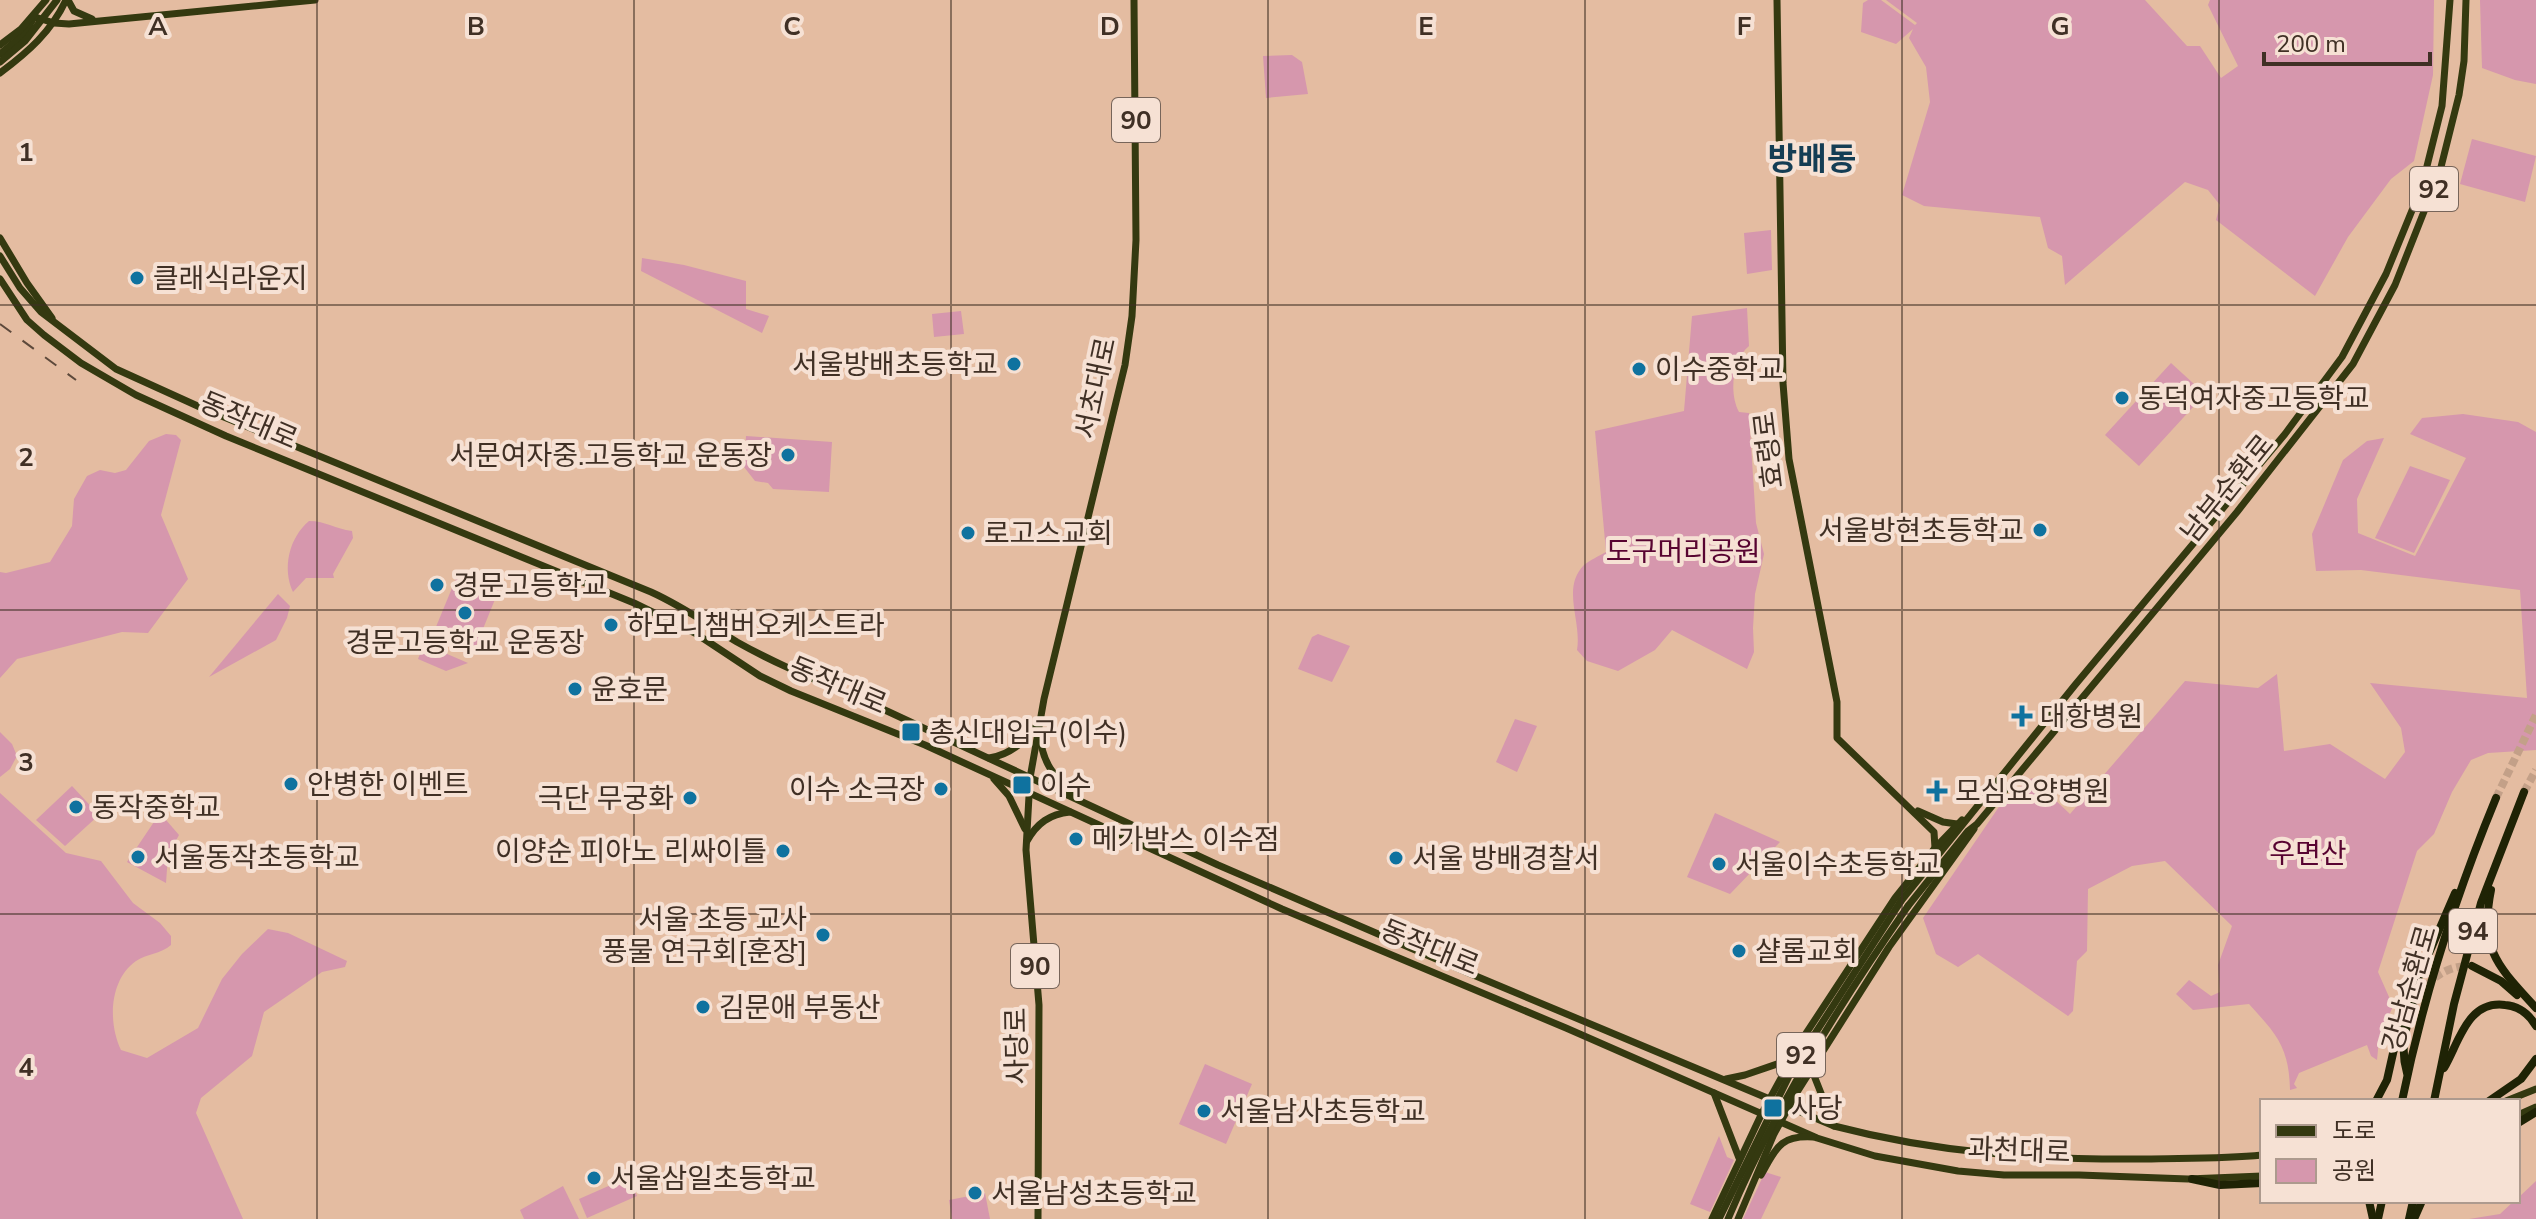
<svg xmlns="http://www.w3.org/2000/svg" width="2536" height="1219" viewBox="0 0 2536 1219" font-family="'Nunito Sans','Noto Sans KR',sans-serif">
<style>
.green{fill:#d697ad}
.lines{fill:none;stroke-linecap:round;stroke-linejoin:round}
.highway-tunnel{stroke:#c3a088;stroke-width:8;stroke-dasharray:8 4;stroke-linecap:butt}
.major{stroke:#343910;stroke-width:7}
.highway{stroke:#1f2305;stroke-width:8}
.rail{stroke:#5d493b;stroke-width:2;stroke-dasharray:14 14;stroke-linecap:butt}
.major-bridge{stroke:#343910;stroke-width:7}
.grid{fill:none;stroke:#403025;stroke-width:2;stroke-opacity:0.55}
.poi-dot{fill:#0f729f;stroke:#f6e1d4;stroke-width:3}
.labels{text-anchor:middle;stroke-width:8;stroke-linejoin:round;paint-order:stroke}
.shield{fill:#f6e1d4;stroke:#77655a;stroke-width:2}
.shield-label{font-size:26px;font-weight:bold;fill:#403025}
.poi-label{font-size:28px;fill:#403025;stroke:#f6e1d4;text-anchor:start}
.street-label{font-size:28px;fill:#403025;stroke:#f6e1d4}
.park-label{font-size:28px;fill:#580431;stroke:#f6e1d4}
.quarter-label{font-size:32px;font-weight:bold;fill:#143d54;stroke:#f6e1d4}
.grid-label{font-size:26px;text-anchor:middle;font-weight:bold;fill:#403025;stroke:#f6e1d4;stroke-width:8;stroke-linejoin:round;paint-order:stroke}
</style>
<rect width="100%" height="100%" fill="#e4bca1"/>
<!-- green -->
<g class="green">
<path d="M1868,0H1881L1915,25L1917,23L1886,0H2145L2187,46H2200L2221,78L2238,66L2208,5L2210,0H2434L2433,75L2414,161L2391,179L2348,237L2315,296L2216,220L2220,205L2208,190L2185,182L2065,285L2062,256L2048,248L2040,217L1924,206L1902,195L1930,102L1926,67L1909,38L1913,29L1896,44L1861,32L1863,3Z"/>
<path d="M2480,0H2536V84L2515,80L2482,68Z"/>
<path d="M1292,55L1302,62L1308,94L1266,98L1263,56Z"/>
<path d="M2472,139L2536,156L2525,202L2460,184Z"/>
<path d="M1771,230L1772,270L1747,274L1744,233Z"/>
<path d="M642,258L684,265L746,281V309L769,316L762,333L641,271Z"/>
<path d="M1747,308L1749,346C1732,360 1729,394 1739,412L1749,413L1756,523L1764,554L1755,594L1753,628L1754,652L1747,669L1672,630L1655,650L1618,671L1587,661L1577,650C1582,621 1561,588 1584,565C1590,560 1599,556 1606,552L1595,431L1684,411L1692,316Z"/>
<path d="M961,311L964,334L934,337L932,314Z"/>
<path d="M2171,363L2205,394L2139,466L2105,435Z"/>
<path d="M2463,414L2518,422L2536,432V750L2488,753L2471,760L2452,792L2434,834L2417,851L2378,972L2393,1006L2379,1039L2377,1060L2371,1056L2367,1045L2299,1073L2294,1084L2297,1088L2290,1090C2289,1046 2276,1034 2249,1004L2193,1010L2176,994L2189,980L2211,996L2220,992L2218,965L2232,926L2165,861L2132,866L2088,889L2087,951L2077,961L2073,1011L2068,1016L1978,954L1958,967L1936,954L1923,918L2005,798L2032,778L2070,814L2185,681L2258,688L2277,674L2284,751L2330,744L2385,779L2405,752L2401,728L2370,683L2527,698L2520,590L2361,570L2316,571L2312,534L2343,460L2367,441L2384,438L2357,499L2358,533L2415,556L2466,458L2410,434L2422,418Z"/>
<path d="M166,434L176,435L181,440L161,515L188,579L148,633L122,632L17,659L0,678V572L6,573L50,562L72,526L74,499L87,476L100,470L115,473L126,470L149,441Z"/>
<path d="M746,436L832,442L829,492L773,489L768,483L755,481L744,467Z"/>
<path d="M2410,466L2450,480L2414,553L2375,538Z"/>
<path d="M309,521C326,521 335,529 352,531L353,538L333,574L334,578H306L293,592C282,568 289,538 309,521Z"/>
<path d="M459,571L500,587L472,656L431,639Z"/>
<path d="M278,594L290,606L287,618L276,640L209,677Z"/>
<path d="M1318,634L1350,646L1332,682L1298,669L1312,637Z"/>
<path d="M424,644L468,663L446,671L418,659Z"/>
<path d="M1515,719L1537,726L1517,772L1496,762Z"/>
<path d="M0,732L12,744L17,756L10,769L0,777Z"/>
<path d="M72,786L99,815L65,846L36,820Z"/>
<path d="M0,793L66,853L101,861L133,903L160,923L171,936V945C161,954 146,954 136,961C109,980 108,1023 121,1050L147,1058L198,1028L222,979L242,954L268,929L288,933L347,961L345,967L322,972L264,1012L252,1056L201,1098L196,1113L243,1219H0Z"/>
<path d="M160,813L179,835L168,855L166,883L127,862Z"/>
<path d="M1715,813L1780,842L1730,894L1687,877Z"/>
<path d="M1205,1064L1252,1084L1226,1144L1179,1124Z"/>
<path d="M1719,1136L1727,1157L1734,1160L1710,1212L1690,1204Z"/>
<path d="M1765,1172L1781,1177L1761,1219H1743Z"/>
<path d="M629,1177L637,1196L587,1218L579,1199Z"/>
<path d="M2536,1181V1219H2469L2500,1214L2514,1201H2518V1198Z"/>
<path d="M563,1186L579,1219H524L520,1210Z"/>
<path d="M985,1193L990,1219H952L949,1200Z"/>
</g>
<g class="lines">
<!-- highway-tunnel -->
<g class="highway-tunnel">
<path d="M2524,792L2536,770"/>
<path d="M2496,798L2536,715"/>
<path d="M2413,1006C2424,984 2442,966 2468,966"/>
</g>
<!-- major -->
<g class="major">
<path d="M68,0L74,11L92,19"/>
<path d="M1777,0L1783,383L1789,459L1837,702V738L1934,832L1935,848"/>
<path d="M35,17L54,23L69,24L315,0"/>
<path d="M0,54L24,34L35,16"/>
<path d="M0,73C28,52 51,32 66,0"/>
<path d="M0,238L27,283L52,318"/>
<path d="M0,256L20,288L41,312L116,369L202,408L651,592C684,607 707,624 737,642C776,664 818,681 860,699"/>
<path d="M0,279L27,320L44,335L81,363L136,395L226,436L634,603L695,633L760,676L791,691L925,745L1282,909L1566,1028L1817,1138L1875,1156L1958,1171L2004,1175H2079L2188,1179L2262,1176"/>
<path d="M859,698L1218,865L1471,974L1834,1126C1937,1153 2039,1160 2145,1159C2184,1158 2223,1159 2262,1155"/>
<path d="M1040,735C1042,763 1054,776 1074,795"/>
<path d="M989,758C1010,755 1024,743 1036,726"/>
<path d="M994,779L1009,796L1025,829"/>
<path d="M1918,811L1943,822L1957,824"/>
<path d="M1027,841C1037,823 1050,814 1070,812"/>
<path d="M1901,901L2075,685L2285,434L2342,357L2386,274L2422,186L2442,106L2450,0"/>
<path d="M1908,906L1968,831L1977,824L2237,512L2353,364L2395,285L2440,171L2459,95L2464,61L2466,0"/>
<path d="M1811,1068L1834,1126"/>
<path d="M1726,1079L1745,1075L1789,1060"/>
<path d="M1714,1093L1739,1158"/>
<path d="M2506,1101L2536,1089"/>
<path d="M2518,1115L2536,1107"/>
<path d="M1761,1175C1776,1149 1779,1135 1813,1137"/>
<path d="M1038,1219L1039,1005L1026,850L1030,778L1044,699L1125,365L1132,316L1136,240L1134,0"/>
<path d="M1712,1219L1762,1113L1803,1038L1895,898L1935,848L1962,820"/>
<path d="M1738,1219L1774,1134L1797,1092L1889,947L1974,829"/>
</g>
<!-- highway -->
<g class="highway">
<path d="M2491,890C2479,950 2498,966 2536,1008"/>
<path d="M2472,966L2501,981L2517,995"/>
<path d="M2444,1068C2459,1043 2467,1000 2505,1005C2519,1006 2529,1014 2536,1026"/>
<path d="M2407,1073C2400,1049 2405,1029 2413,1006"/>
<path d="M2376,1101L2387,1080L2401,1018L2455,893"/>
<path d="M2402,1101C2423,998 2456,895 2496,798"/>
<path d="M2434,1101L2454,1004L2481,903L2524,792"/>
<path d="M2489,1101L2521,1079L2536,1059"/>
<path d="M2518,1123L2536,1112"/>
<path d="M2192,1179L2220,1185L2262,1183"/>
<path d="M2369,1201L2373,1219"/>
<path d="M2378,1219L2382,1201"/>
<path d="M2409,1219L2413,1201"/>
<path d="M2414,1219L2422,1201"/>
</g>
<!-- rail -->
<path class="rail" d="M0,324L76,380"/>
<!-- major-bridge -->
<g class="major-bridge">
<path d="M0,45L21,29L46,0"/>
<path d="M0,62L25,41L57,0"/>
<path d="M1719,1219L1794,1066L1901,901"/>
<path d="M1728,1219C1775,1107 1839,1005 1908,906"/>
</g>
</g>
<!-- grid -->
<path class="grid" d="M317,0V1219M634,0V1219M951,0V1219M1268,0V1219M1585,0V1219M1902,0V1219M2219,0V1219M0,305H2536M0,610H2536M0,914H2536"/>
<!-- markers -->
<g class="poi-dot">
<circle cx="137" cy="278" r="8"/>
<circle cx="1014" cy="364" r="8"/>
<circle cx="1639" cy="369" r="8"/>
<circle cx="2122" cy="398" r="8"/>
<circle cx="788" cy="455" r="8"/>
<circle cx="2040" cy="530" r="8"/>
<circle cx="968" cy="533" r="8"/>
<circle cx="437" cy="585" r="8"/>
<circle cx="465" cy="613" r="8"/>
<circle cx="611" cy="625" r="8"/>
<circle cx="575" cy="689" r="8"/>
<path d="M2018 704h8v8h8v8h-8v8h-8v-8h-8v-8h8z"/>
<rect x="901" y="722" width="20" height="20" rx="4"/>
<circle cx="291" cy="784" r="8"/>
<rect x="1012" y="775" width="20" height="20" rx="4"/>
<circle cx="941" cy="789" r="8"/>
<path d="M1933 779h8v8h8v8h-8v8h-8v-8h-8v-8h8z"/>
<circle cx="690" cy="798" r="8"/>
<circle cx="76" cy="807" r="8"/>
<circle cx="1076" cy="839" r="8"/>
<circle cx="783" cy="851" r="8"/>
<circle cx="138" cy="857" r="8"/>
<circle cx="1396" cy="858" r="8"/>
<circle cx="1719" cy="864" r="8"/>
<circle cx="823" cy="935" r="8"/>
<circle cx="1739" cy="951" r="8"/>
<circle cx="703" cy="1007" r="8"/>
<rect x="1763" y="1098" width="20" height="20" rx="4"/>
<circle cx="1204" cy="1111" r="8"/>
<circle cx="594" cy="1178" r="8"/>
<circle cx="975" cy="1193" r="8"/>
</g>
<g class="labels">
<!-- shield labels -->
<g class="shield">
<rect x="1112" y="98" width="48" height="44" rx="6"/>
<rect x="2410" y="167" width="48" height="44" rx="6"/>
<rect x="2449" y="909" width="48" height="44" rx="6"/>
<rect x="1011" y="944" width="48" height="44" rx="6"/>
<rect x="1777" y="1033" width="48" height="44" rx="6"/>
</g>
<g class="shield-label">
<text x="1136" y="129">90</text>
<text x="2434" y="198">92</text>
<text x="2473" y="940">94</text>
<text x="1035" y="975">90</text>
<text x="1801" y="1064">92</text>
</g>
<!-- poi labels -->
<g class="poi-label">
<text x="153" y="288">클래식라운지</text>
<text x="998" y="374" text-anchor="end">서울방배초등학교</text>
<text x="1655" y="379">이수중학교</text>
<text x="2138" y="408">동덕여자중고등학교</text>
<text x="772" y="465" text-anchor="end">서문여자중.고등학교 운동장</text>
<text x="2024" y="540" text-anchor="end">서울방현초등학교</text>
<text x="984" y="543">로고스교회</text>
<text x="453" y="595">경문고등학교</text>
<text x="627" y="635">하모니챔버오케스트라</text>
<text x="465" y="652" text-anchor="middle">경문고등학교 운동장</text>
<text x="591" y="699">윤호문</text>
<text x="2040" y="726">대항병원</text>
<text x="929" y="742">총신대입구(이수)</text>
<text x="307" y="794">안병한 이벤트</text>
<text x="1040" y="795">이수</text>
<text x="925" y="799" text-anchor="end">이수 소극장</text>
<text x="1955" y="801">모심요양병원</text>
<text x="674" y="808" text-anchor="end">극단 무궁화</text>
<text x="92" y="817">동작중학교</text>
<text x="1092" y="849">메가박스 이수점</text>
<text x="767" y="861" text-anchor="end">이양순 피아노 리싸이틀</text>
<text x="154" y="867">서울동작초등학교</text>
<text x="1412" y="868">서울 방배경찰서</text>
<text x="1735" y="874">서울이수초등학교</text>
<text x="807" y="929" text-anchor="end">서울 초등 교사<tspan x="807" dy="32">풍물 연구회[훈장]</tspan></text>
<text x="1755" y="961">샬롬교회</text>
<text x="719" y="1017">김문애 부동산</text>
<text x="1791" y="1118">사당</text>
<text x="1220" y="1121">서울남사초등학교</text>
<text x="610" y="1188">서울삼일초등학교</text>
<text x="991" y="1203">서울남성초등학교</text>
</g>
<!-- street labels -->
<g class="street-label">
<text transform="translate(1095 388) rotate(-78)" y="10">서초대로</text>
<text transform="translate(249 420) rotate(23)" y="10">동작대로</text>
<text transform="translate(1768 450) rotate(-97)" y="10">효령로</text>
<text transform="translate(2227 488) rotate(-51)" y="10">남부순환로</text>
<text transform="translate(838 685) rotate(23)" y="10">동작대로</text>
<text transform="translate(1430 947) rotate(22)" y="10">동작대로</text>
<text transform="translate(2409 988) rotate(-74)" y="10">강남순환로</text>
<text transform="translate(1016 1046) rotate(-91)" y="10">사당로</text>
<text transform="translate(2019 1150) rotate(2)" y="10">과천대로</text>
</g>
<!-- park labels -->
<g class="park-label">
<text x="1683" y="561">도구머리공원</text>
<text x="2308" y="863">우면산</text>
</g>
<!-- quarter labels -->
<g class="quarter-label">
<text x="1812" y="170">방배동</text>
</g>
</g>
<g class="grid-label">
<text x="158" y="35">A</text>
<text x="476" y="35">B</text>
<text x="792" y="35">C</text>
<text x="1110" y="35">D</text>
<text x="1426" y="35">E</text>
<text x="1744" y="35">F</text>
<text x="2060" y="35">G</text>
<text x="26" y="161">1</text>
<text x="26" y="466">2</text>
<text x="26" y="771">3</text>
<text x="26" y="1076">4</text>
</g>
<!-- legend -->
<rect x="2260" y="1099" width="260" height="104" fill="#f6e1d4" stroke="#ad9a8e" stroke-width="2"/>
<rect x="2276" y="1125" width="40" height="12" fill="#343910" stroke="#ad9a8e" stroke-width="2"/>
<text x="2332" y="1139" font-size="24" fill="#403025">도로</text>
<rect x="2276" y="1159" width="40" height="24" fill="#d697ad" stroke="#ad9a8e" stroke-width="2"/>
<text x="2332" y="1179" font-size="24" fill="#403025">공원</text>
<!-- scale -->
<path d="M2264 52v12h166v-12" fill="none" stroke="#403025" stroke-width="4"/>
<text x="2276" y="52" font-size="24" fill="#403025" stroke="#f6e1d4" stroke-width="6" paint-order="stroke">200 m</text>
</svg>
